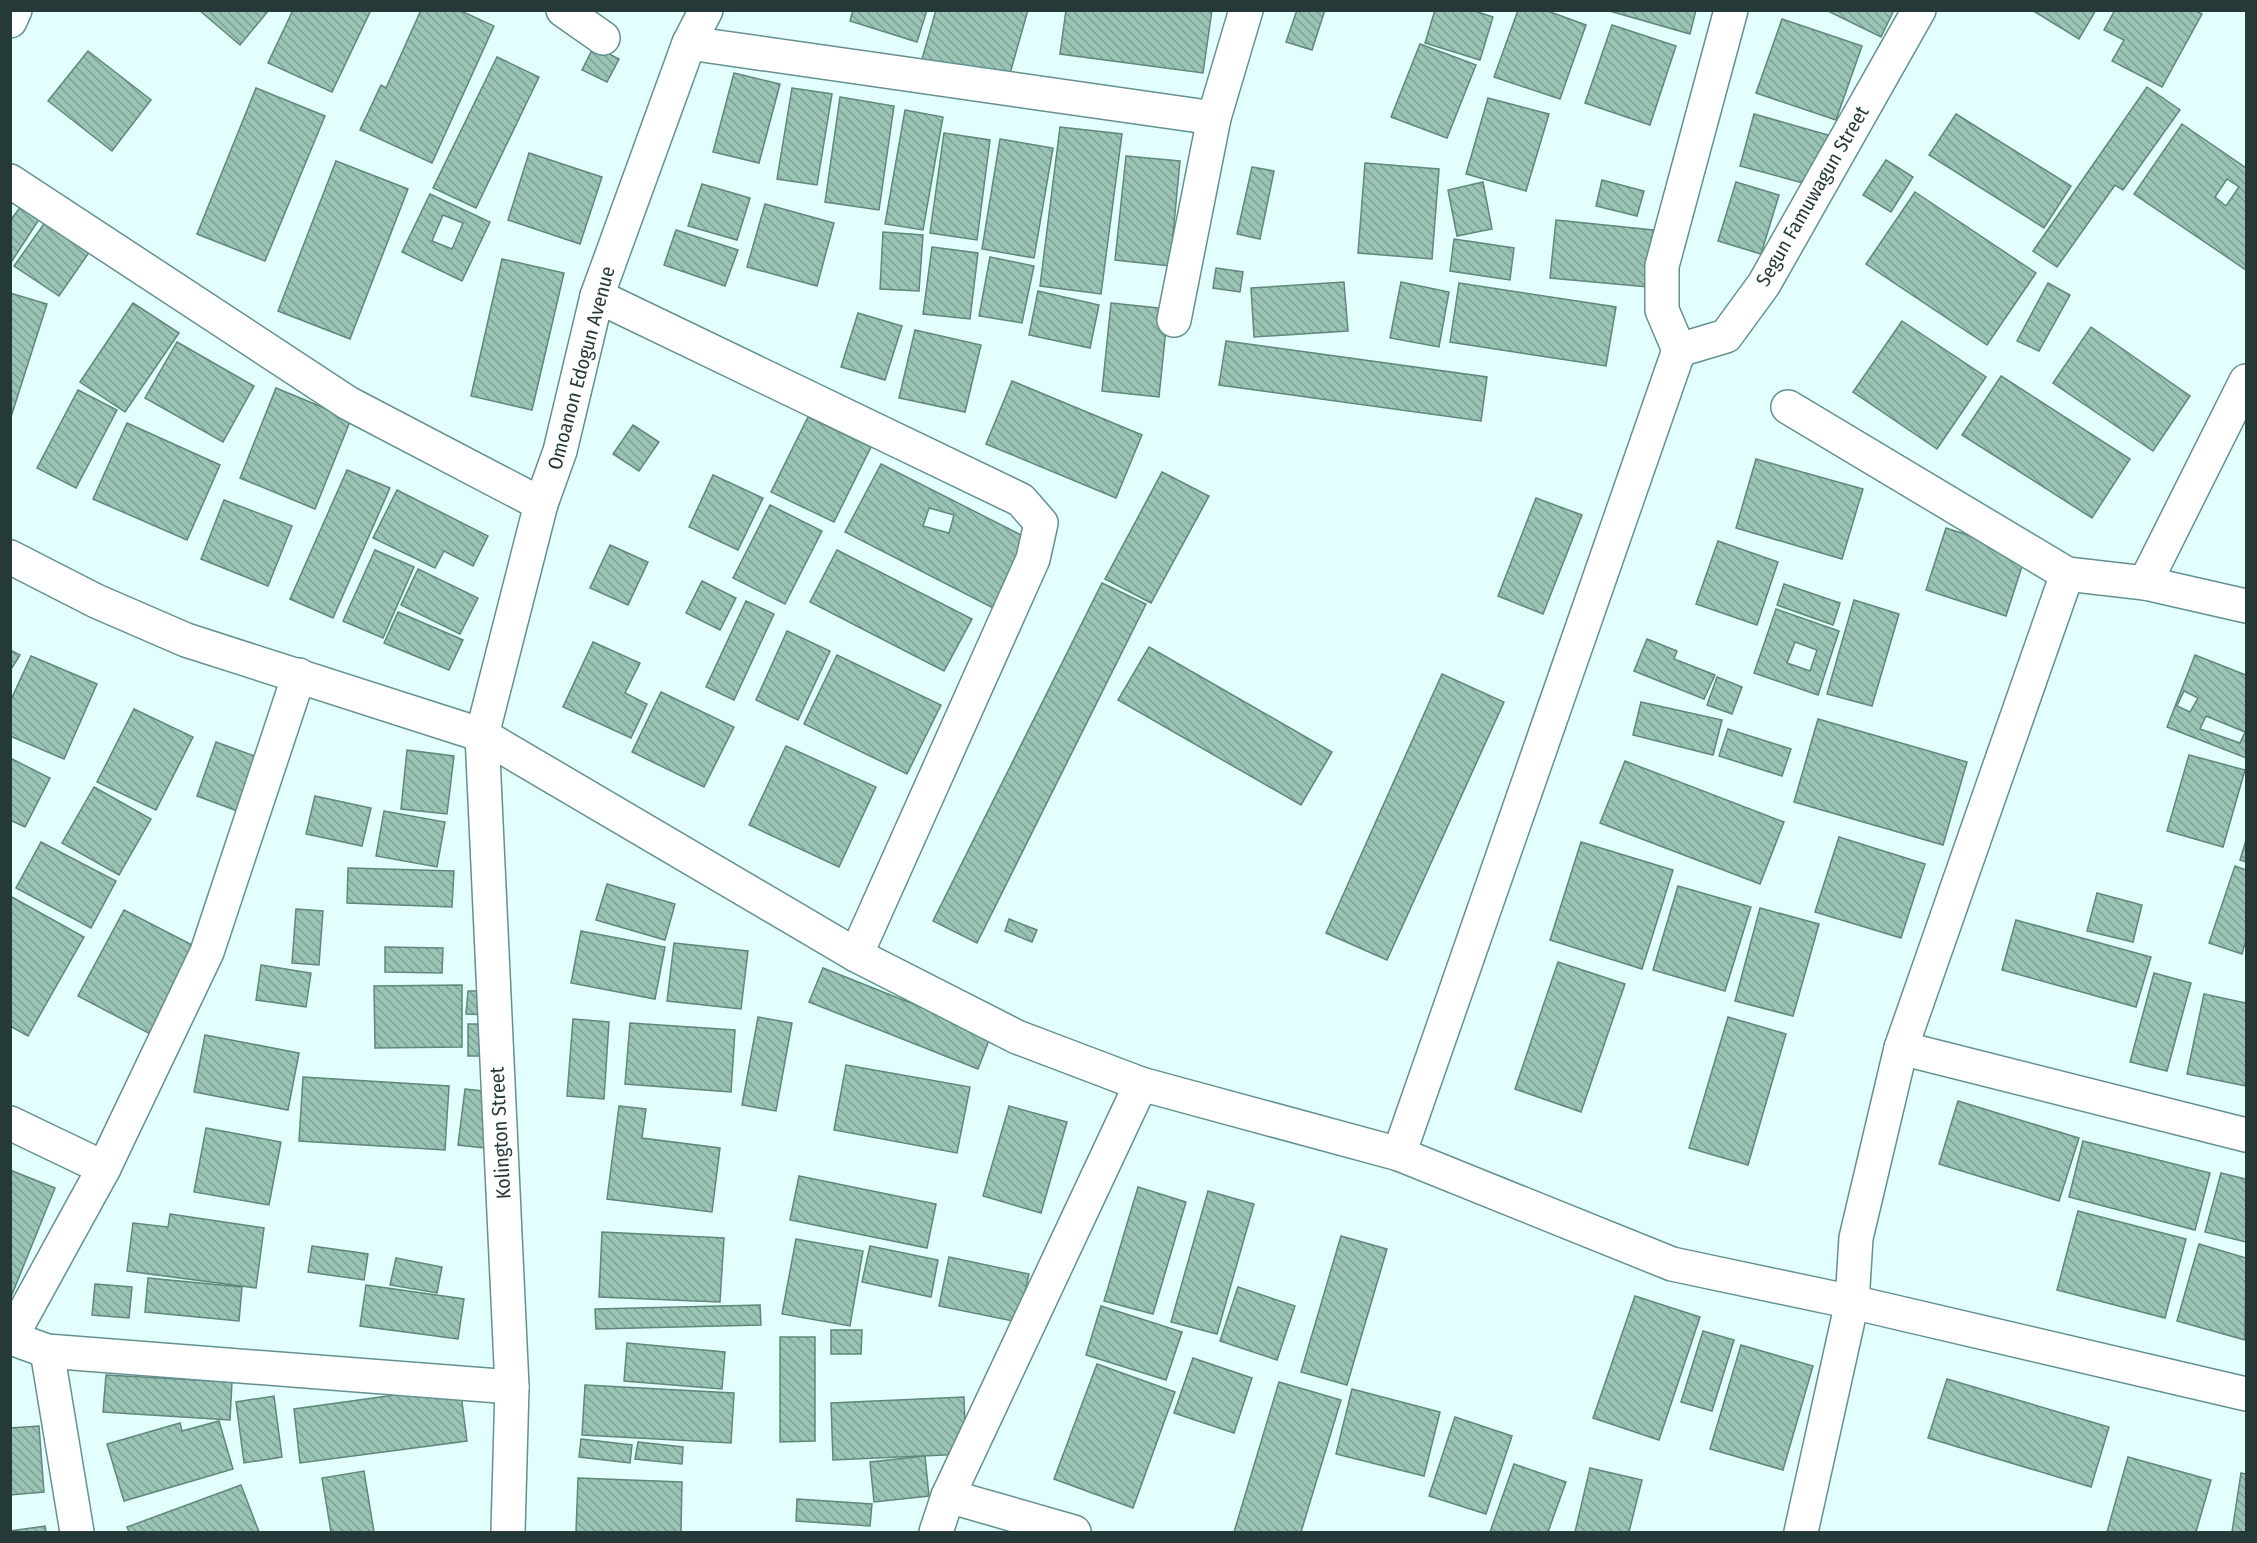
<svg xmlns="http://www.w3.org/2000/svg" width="2257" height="1543" viewBox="0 0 2257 1543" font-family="'Fira Sans Condensed',sans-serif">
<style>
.building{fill:url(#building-back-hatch);stroke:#60887a;stroke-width:1.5;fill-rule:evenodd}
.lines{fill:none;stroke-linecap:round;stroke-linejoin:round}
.minor-casing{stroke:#639190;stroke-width:36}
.minor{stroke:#fff;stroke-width:33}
.labels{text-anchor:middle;stroke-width:4.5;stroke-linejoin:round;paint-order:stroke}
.street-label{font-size:20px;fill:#263939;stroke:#fff}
</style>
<defs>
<pattern id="building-back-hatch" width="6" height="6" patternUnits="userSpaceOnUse" patternTransform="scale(1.5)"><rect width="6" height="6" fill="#9ac4b5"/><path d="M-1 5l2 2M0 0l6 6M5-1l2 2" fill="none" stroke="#7da094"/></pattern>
</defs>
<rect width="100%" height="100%" fill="#e2fffe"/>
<!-- building -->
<g class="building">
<path d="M199,10H269L240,45Z"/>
<path d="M293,10H371L332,92L268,63Z"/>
<path d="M421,10H459L494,26L432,163L360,130L381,85L386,88Z"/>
<path d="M853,10H927L917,42L850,21Z"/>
<path d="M936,10H1028L1007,84L922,59Z"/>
<path d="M1066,10H1212L1203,73L1060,54Z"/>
<path d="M1297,10H1325L1312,50L1286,42Z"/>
<path d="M1435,10H1472L1493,17L1480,60L1425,43Z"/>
<path d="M1518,10H1545L1586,25L1560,99L1494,77Z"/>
<path d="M1606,10H1696L1690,34Z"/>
<path d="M1826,10H1894L1881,37Z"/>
<path d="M2032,10H2096L2079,39Z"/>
<path d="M2115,10H2195L2202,14L2162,87L2112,61L2124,40L2104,30Z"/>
<path d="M1782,19L1862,46L1836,120L1756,93Z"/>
<path d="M1612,25L1676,46L1650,125L1585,103Z"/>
<path d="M1420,44L1476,65L1447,138L1391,117Z"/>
<path d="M594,46L619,59L607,82L582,70Z"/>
<path d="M88,51L151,100L112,151L48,101Z"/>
<path d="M497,57L539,77L476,208L433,188Z"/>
<path d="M734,73L780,84L759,163L713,152Z"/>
<path d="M2147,87L2180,110L2123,190L2115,185L2057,267L2033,251Z"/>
<path d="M256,88L325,116L265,261L197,234Z"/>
<path d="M792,88L832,94L817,185L777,179Z"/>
<path d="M840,97L894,106L879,210L825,202Z"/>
<path d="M1488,98L1549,114L1526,191L1466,174Z"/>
<path d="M905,110L943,117L923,230L885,224Z"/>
<path d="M1754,114L1828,135L1814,186L1740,166Z"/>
<path d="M1956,114L2071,186L2044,228L1929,155Z"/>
<path d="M2182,124L2246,168V270L2134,194ZM2227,179L2239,187L2226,206L2215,197Z"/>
<path d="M1060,127L1122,134L1101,294L1040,286Z"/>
<path d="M944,133L990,140L977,240L930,233Z"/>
<path d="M1000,139L1053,148L1034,258L982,249Z"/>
<path d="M529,153L602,177L580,244L508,220Z"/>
<path d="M1126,156L1180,161L1170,266L1115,260Z"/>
<path d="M1886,160L1913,177L1891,212L1863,195Z"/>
<path d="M336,161L408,189L350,339L278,311Z"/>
<path d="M1365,163L1439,169L1432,259L1358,253Z"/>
<path d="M1252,167L1274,171L1260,239L1237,234Z"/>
<path d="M1602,180L1644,191L1637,216L1596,206Z"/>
<path d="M1483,182L1492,229L1457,236L1448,190Z"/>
<path d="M1736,182L1779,195L1761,254L1718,241Z"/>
<path d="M702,184L750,198L737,240L688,226Z"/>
<path d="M1915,192L2036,273L1987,345L1866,264Z"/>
<path d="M430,194L490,222L462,281L402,252ZM443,215L463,223L452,249L432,241Z"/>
<path d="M765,204L834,223L817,286L747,267Z"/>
<path d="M21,206L40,218L10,264V221Z"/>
<path d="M1556,220L1653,230L1648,287L1550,278Z"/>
<path d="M46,221L90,251L59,296L14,266Z"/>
<path d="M676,230L738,250L725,286L664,265Z"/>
<path d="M883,232L923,235L919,291L880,289Z"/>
<path d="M1454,239L1514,248L1510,280L1450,271Z"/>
<path d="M932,247L978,253L970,319L923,314Z"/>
<path d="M990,257L1034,266L1022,323L979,316Z"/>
<path d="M502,259L564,273L532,410L471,396Z"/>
<path d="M1216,268L1243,272L1240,292L1213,288Z"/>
<path d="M1344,282L1348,331L1254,337L1251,288Z"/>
<path d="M1401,282L1449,292L1439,347L1390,338Z"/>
<path d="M1459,283L1616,307L1606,366L1450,342Z"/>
<path d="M2048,283L2070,295L2039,351L2017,341Z"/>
<path d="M1038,291L1099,305L1090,348L1029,335Z"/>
<path d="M10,293L47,304L10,420Z"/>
<path d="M133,303L179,333L125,412L80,382Z"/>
<path d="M1111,303L1168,309L1159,397L1102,391Z"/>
<path d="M858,313L902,326L885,380L841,367Z"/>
<path d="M1902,321L1986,377L1937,449L1853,392Z"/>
<path d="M2091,327L2190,396L2153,451L2053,383Z"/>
<path d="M915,330L981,345L965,412L899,398Z"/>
<path d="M1226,341L1487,377L1481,421L1219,385Z"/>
<path d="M177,342L254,386L223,442L145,398Z"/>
<path d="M2001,376L2130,459L2092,518L1962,435Z"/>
<path d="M1012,381L1142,435L1116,498L986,444Z"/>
<path d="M276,388L351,419L315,509L240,478Z"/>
<path d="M78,390L117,410L76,488L37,468Z"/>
<path d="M808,417L871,447L834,522L771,492Z"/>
<path d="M127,423L220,465L187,540L93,499Z"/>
<path d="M633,425L659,442L639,471L613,454Z"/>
<path d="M1756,459L1863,489L1842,559L1736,528Z"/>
<path d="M881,464L1033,541L997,610L845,532ZM929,508L954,515L949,533L923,526Z"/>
<path d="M347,470L390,488L333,618L290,599Z"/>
<path d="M1162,472L1209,496L1151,603L1105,579Z"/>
<path d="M713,475L763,498L738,550L689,527Z"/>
<path d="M397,490L488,536L473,566L444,551L435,568L373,538Z"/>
<path d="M1536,498L1582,515L1543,614L1498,596Z"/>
<path d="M224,500L292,526L268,586L201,559Z"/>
<path d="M770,505L822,531L785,604L733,578Z"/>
<path d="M1946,528L2026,554L2006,616L1926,590Z"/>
<path d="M1718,541L1778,562L1757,625L1696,604Z"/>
<path d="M610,545L648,562L628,605L590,588Z"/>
<path d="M375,550L414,567L383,638L343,621Z"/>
<path d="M837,550L972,619L944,671L810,602Z"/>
<path d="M418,569L478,598L460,634L401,605Z"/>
<path d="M702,581L736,598L720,630L686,613Z"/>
<path d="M1102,583L1146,604L977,943L933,921Z"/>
<path d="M1784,584L1840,603L1833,625L1777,605Z"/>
<path d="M1854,600L1899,614L1872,706L1827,694Z"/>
<path d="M746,601L774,614L734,700L706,687Z"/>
<path d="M1776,609L1839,631L1818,695L1754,673ZM1795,642L1817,650L1810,671L1787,663Z"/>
<path d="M398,612L463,640L449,670L384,643Z"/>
<path d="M787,631L830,651L798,720L756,700Z"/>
<path d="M1647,639L1677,651L1674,659L1715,675L1704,699L1634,671Z"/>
<path d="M593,642L640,663L625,693L647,704L631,738L563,707Z"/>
<path d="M1149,647L1332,752L1301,805L1118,700Z"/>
<path d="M10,650L20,655L10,671Z"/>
<path d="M837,655L941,705L907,774L804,724Z"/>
<path d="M2195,655L2246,675V758L2167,727ZM2184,691L2198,698L2190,712L2177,706ZM2206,716L2245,732L2240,743L2200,729Z"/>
<path d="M31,656L97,684L64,759L10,736V702Z"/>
<path d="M1442,674L1504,702L1387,960L1326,933Z"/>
<path d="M1717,677L1742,687L1732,714L1707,705Z"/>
<path d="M661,692L734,727L704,787L632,752Z"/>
<path d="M1641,702L1722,720L1713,755L1633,735Z"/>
<path d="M134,709L193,737L156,810L97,782Z"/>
<path d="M1818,719L1967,762L1943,845L1794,802Z"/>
<path d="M1728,729L1791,749L1782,776L1719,756Z"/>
<path d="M216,742L260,758L240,812L197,796Z"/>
<path d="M786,746L876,787L839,867L749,825Z"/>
<path d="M407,750L454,756L447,814L401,809Z"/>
<path d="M2189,755L2245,770L2223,847L2167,831Z"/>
<path d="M10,758L50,778L25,827L10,820Z"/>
<path d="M1625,761L1784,822L1760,884L1600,823Z"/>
<path d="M94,787L151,819L119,875L62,843Z"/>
<path d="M315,796L371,808L362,846L306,834Z"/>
<path d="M384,811L445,822L437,867L376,856Z"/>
<path d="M1839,837L1925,864L1901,938L1815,912Z"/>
<path d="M2246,840V862L2240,860Z"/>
<path d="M41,842L116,881L91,928L16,888Z"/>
<path d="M1581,842L1673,870L1642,969L1550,940Z"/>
<path d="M2235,866L2246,870V940L2242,954L2209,943Z"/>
<path d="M348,868L454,871L452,907L347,903Z"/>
<path d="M607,884L675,904L665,940L596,920Z"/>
<path d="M1678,886L1751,907L1725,991L1653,970Z"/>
<path d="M2097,893L2142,905L2133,942L2087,931Z"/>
<path d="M10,896L84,937L28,1036L10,1026Z"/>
<path d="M1760,908L1819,924L1793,1016L1735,1001Z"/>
<path d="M296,909L323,911L319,965L292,963Z"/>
<path d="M124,910L204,951L158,1038L78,996Z"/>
<path d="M1009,919L1037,930L1032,942L1005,931Z"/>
<path d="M2016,920L2151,957L2136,1007L2002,970Z"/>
<path d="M581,931L665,947L655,999L571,983Z"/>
<path d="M674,943L748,951L741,1009L667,1001Z"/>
<path d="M385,947L443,948L442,973L385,972Z"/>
<path d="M1558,962L1625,984L1581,1112L1515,1089Z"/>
<path d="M261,965L311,973L306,1007L256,1000Z"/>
<path d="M823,968L991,1035L978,1069L809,1002Z"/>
<path d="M2154,973L2191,983L2167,1071L2130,1062Z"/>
<path d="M462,985V1047L375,1048L374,986Z"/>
<path d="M468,991H491L490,1015L466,1014Z"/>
<path d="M2204,994L2246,1003V1086L2187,1074Z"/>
<path d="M758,1017L792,1023L776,1111L742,1105Z"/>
<path d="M1728,1017L1786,1034L1748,1165L1689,1148Z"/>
<path d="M573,1019L609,1022L604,1099L567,1096Z"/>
<path d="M630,1023L735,1030L731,1092L625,1084Z"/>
<rect x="468" y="1024" width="23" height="32"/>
<path d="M205,1035L299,1053L288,1110L194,1092Z"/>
<path d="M846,1065L970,1087L957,1153L834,1130Z"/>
<path d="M303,1077L449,1086L445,1150L299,1141Z"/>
<path d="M465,1089L491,1092L484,1148L458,1145Z"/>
<path d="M1958,1101L2079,1138L2059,1201L1939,1164Z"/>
<path d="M619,1106L646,1109L642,1138L720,1148L712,1212L607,1199Z"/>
<path d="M1009,1106L1067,1122L1041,1213L983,1196Z"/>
<path d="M206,1128L281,1142L269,1205L194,1192Z"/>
<path d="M2083,1141L2210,1173L2195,1230L2069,1197Z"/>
<path d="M10,1170L55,1188L11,1297H10Z"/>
<path d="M2221,1173L2246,1179V1242L2205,1232Z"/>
<path d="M799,1176L936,1204L927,1248L790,1220Z"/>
<path d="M1138,1187L1186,1202L1153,1314L1104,1301Z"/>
<path d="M1208,1191L1254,1204L1217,1334L1171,1322Z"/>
<path d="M2078,1211L2186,1239L2165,1318L2057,1290Z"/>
<path d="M170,1214L264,1228L256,1288L127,1271L133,1223L168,1227Z"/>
<path d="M602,1232L724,1238L720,1302L599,1297Z"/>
<path d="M1341,1236L1387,1249L1347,1385L1301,1372Z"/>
<path d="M796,1239L863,1251L850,1326L782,1314Z"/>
<path d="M2199,1244L2246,1258L2245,1340L2177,1321Z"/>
<path d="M312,1246L368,1254L364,1280L308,1272Z"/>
<path d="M870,1246L938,1260L931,1297L862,1282Z"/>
<path d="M949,1257L1029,1274L1018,1322L939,1306Z"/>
<path d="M396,1258L442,1267L437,1293L390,1285Z"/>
<path d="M148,1278L242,1287L239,1321L145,1312Z"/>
<path d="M95,1284L132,1287L129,1318L92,1315Z"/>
<path d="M366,1285L464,1299L458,1339L360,1326Z"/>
<path d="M1238,1287L1295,1306L1277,1360L1220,1341Z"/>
<path d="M1635,1296L1700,1317L1659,1440L1593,1418Z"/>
<path d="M760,1305L761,1325L596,1329L595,1309Z"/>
<path d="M1101,1306L1182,1332L1166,1380L1086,1355Z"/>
<path d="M831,1330H862L861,1354H831Z"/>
<path d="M1703,1331L1734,1340L1712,1411L1681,1402Z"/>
<path d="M780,1337H815V1441L780,1442Z"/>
<path d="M627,1343L725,1352L722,1389L624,1381Z"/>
<path d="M1741,1345L1813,1366L1783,1470L1710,1449Z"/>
<path d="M1193,1358L1252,1378L1234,1433L1174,1413Z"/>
<path d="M1097,1364L1175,1392L1133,1508L1054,1479Z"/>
<path d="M106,1375L232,1382L230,1420L103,1412Z"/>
<path d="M1947,1379L2109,1427L2091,1487L1928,1438Z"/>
<path d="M1279,1382L1341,1400L1301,1532H1234Z"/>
<path d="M585,1385L734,1393L731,1443L582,1435Z"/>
<path d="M460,1386L467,1441L300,1463L294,1409Z"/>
<path d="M1352,1389L1440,1412L1424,1476L1336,1454Z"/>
<path d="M274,1396L282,1457L244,1463L236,1402Z"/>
<path d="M964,1397L966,1454L833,1460L831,1403Z"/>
<path d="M1455,1417L1512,1436L1486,1514L1429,1496Z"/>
<path d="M219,1421L233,1469L124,1501L107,1444L180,1423L182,1431Z"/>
<path d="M39,1426L44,1492L10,1495V1428Z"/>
<path d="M581,1439L632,1445L630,1463L579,1457Z"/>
<path d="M638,1442L683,1447L682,1464L635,1459Z"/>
<path d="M925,1456L929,1496L874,1502L870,1462Z"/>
<path d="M2128,1457L2211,1480L2196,1532H2107Z"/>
<path d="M1514,1464L1566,1482L1548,1532H1490Z"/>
<path d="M1590,1468L1642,1480L1629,1532H1575Z"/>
<path d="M364,1471L374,1532H331L322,1478Z"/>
<path d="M2241,1473L2246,1474V1532H2232Z"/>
<path d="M578,1478L682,1482L681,1532H576Z"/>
<path d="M241,1485L259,1532H129L127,1527Z"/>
<path d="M797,1499L872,1504L870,1526L796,1521Z"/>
<path d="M45,1526L46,1532H10V1531Z"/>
</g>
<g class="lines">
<!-- minor casing -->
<g class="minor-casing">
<g id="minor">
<path d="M563,10L603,38"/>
<path d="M10,21L15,10"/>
<path d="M689,43L1214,118"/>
<path d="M10,181L348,403L541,504"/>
<path d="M597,296L1021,500L1041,523L1033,559L856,955"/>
<path d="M1174,320L1214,118L1246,10"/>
<path d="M1679,350L1726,336L1764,284L1919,10"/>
<path d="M1788,407L2067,574L2145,583L2246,606"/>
<path d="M10,557L96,601L186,640L482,735L856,955L1017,1037L1141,1084L1399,1154L1672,1264L1852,1302L2246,1394"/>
<path d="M2145,583L2246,381"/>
<path d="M1901,1048L2246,1135"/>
<path d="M10,1123L104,1168"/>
<path d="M1399,1154L1679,350L1662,310V266L1731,10"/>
<path d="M11,1338L47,1351L512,1387"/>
<path d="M10,1339L104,1168L207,952L299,675"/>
<path d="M47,1351L77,1532"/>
<path d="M948,1496L1074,1532"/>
<path d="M508,1532L512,1387L482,735L541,504L560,451L597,296L689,43L706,10"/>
<path d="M936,1532L948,1496L1141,1084"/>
<path d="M1801,1532L1852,1302L1856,1238L1901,1048L2067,574"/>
</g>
</g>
<!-- minor -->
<use href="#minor" class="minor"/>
</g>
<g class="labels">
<!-- street labels -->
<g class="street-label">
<text transform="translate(1812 196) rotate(-60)" y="7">Segun Famuwagun Street</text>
<text transform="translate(581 368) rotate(-75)" y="7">Omoanon Edogun Avenue</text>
<text transform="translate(500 1133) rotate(-93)" y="7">Kolington Street</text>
</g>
</g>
<!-- border -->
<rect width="2257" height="1543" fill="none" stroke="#263939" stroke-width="24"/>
</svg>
